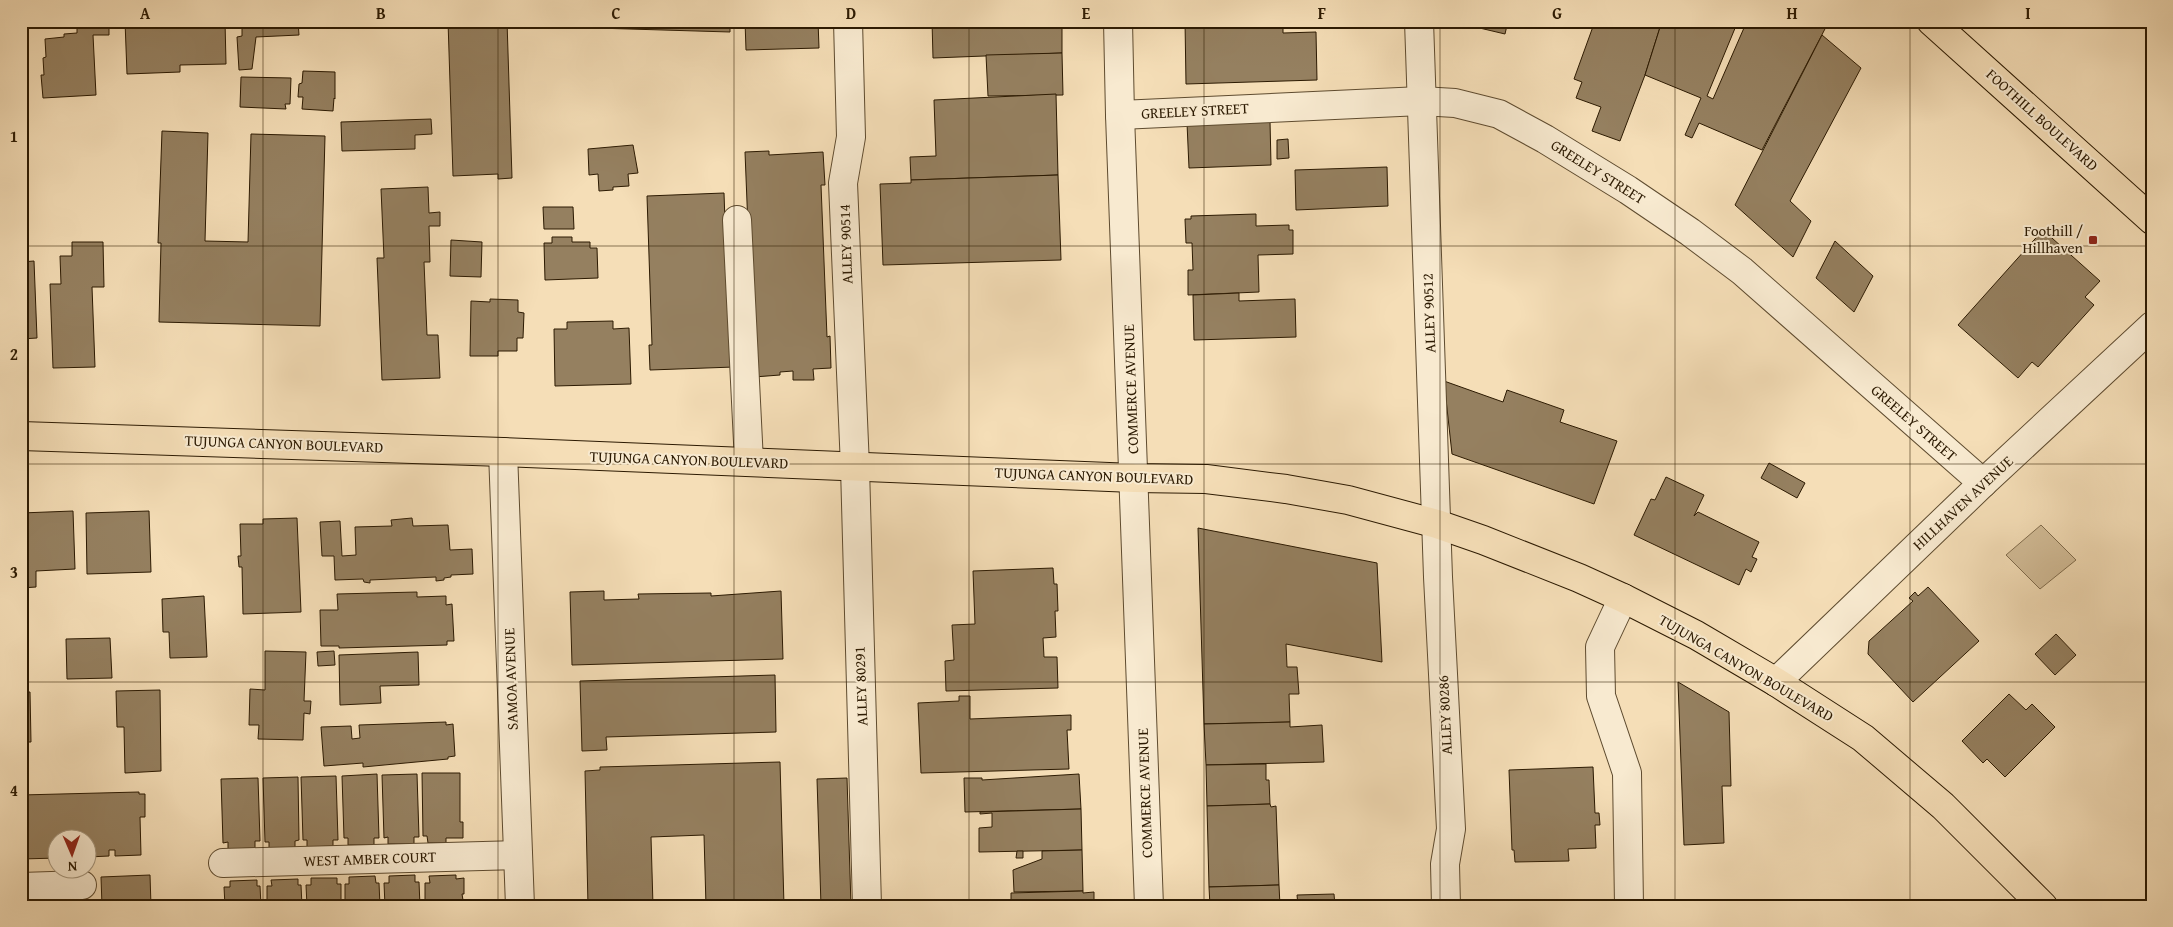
<svg xmlns="http://www.w3.org/2000/svg" width="2173" height="927" viewBox="0 0 2173 927" font-family="'Gentium Book Plus',serif">
<style>
.green{fill:#d3bd98;stroke:#806c4d}
.building{fill:#958060;stroke:#2c1a02}
.lines{fill:none;stroke-linecap:round;stroke-linejoin:round}
.minor-casing{stroke:#5e4b2f;stroke-width:30}
.major-casing{stroke:#2c1a02;stroke-width:30}
.minor{stroke:#f8ead0;stroke-width:28}
.major{stroke:#f5deb7;stroke-width:28}
.grid{fill:none;stroke:#2c1a02;stroke-width:1;stroke-opacity:0.55}
.poi-dot{fill:#8f2418;stroke:#f8ead0;stroke-width:2}
.labels{text-anchor:middle;stroke-width:4;stroke-linejoin:round;paint-order:stroke}
.street-label{font-size:15px;fill:#2c1a02;stroke:#f8ead0}
.poi-label{font-size:15px;fill:#2c1a02;stroke:#f8ead0;text-anchor:end}
.neatline{fill:none;stroke:#2c1a02;stroke-width:2}
.grid-label{font-size:16px;text-anchor:middle;font-weight:bold;fill:#2c1a02}
</style>
<rect width="100%" height="100%" fill="#f5deb7"/>
<filter id="stains"><feTurbulence type="fractalNoise" baseFrequency=".004" numOctaves="4"/><feColorMatrix values="0 0 0 0 .2 0 0 0 0 .09 0 0 0 0 .02 0 0 0 .5 -.17"/></filter>
<radialGradient id="worn" r=".72"><stop offset=".6" stop-color="#630" stop-opacity="0"/><stop offset="1" stop-color="#630" stop-opacity=".3"/></radialGradient>
<!-- green -->
<path class="green" d="M2041,525L2076,560L2040,589L2006,555Z"/>
<!-- building -->
<g class="building">
<path d="M77,21H109V35H93L96,95L43,98L41,75H44L43,58L46,57L45,39L64,37V34L77,33Z"/>
<path d="M125,21H225L226,64L180,65V72L127,74Z"/>
<path d="M242,21H298L299,35L256,37L252,69L239,70L237,37L242,36Z"/>
<path d="M448,21H507L512,178L498,179V174L453,176Z"/>
<path d="M561,21H730V32L562,27Z"/>
<path d="M745,21H818L819,48L746,50Z"/>
<path d="M932,21H1062V53L933,58Z"/>
<path d="M1185,21H1283V33L1316,32L1317,80L1186,84Z"/>
<path d="M1450,21H1508L1505,34Z"/>
<path d="M1595,21H1662L1645,75L1620,141L1592,131L1601,107L1576,98L1582,82L1574,79Z"/>
<path d="M1662,21H1738L1707,96L1713,99L1747,21H1822L1827,25L1762,150L1699,123L1692,138L1685,135L1701,98L1645,75Z"/>
<path d="M1822,35L1861,68L1790,201L1811,221L1793,257L1735,205Z"/>
<path d="M1062,53L1063,95L988,96L986,55Z"/>
<path d="M303,71L335,72V99L334,98L333,111L302,109L303,97H298L299,84L302,83Z"/>
<path d="M241,77L291,78L290,104H285L286,109L240,107Z"/>
<path d="M1056,94L1058,175L911,180L910,157L936,156L934,100Z"/>
<path d="M431,119L432,134L415,135V149L342,151L341,122Z"/>
<path d="M1270,121L1271,165L1189,168L1187,123Z"/>
<path d="M162,131L208,133L205,241L248,242L251,134L325,136L320,326L159,322L161,243H158Z"/>
<path d="M1288,139L1289,158L1277,159V140Z"/>
<path d="M633,145L638,173L628,174L629,186L613,187V190L599,191L598,174L589,175L588,149Z"/>
<path d="M769,151V155L823,152L825,185H821L827,337L830,336L831,368L813,369L814,380H793V371L780,372V375L754,377L745,152Z"/>
<path d="M1387,167L1388,206L1296,210L1295,170Z"/>
<path d="M1058,175L1061,260L883,265L880,184L911,183V180Z"/>
<path d="M428,187L429,213L440,212V226H429L430,262H424L427,335H438L440,378L382,380L377,258H384L381,189Z"/>
<path d="M724,193L729,338L734,367L650,370L649,345H652L647,196Z"/>
<path d="M543,207H573L574,229H544Z"/>
<path d="M1256,214V226L1289,225V230H1293V254L1258,255L1259,292L1188,295V270H1193L1192,243H1186L1185,219H1191V216Z"/>
<path d="M2043,230L2100,281L2085,297L2094,305L2038,367L2032,362L2018,378L1958,325Z"/>
<path d="M552,237H572V242H590V248H597L598,278L545,280L544,243H552Z"/>
<path d="M451,240L482,242L481,277L450,276Z"/>
<path d="M1835,241L1873,276L1854,312L1816,278Z"/>
<path d="M72,242H103L104,287H92L95,367L53,368L50,284H61L60,256H72Z"/>
<path d="M34,261L37,338L21,339V262Z"/>
<path d="M1239,293V301L1295,299L1296,337L1194,340L1193,295Z"/>
<path d="M490,299L518,300V312L524,313L523,338H517V351H498V356H470L471,301L490,302Z"/>
<path d="M613,321V329L629,328L631,384L555,386L554,329H567V322Z"/>
<path d="M1444,381L1503,402L1507,390L1564,410L1560,422L1617,441L1594,504L1452,454Z"/>
<path d="M1769,463L1805,483L1797,498L1761,478Z"/>
<path d="M1666,477L1704,495L1694,516L1698,512L1759,542L1752,557L1757,559L1751,572L1746,569L1739,585L1634,535L1651,499L1655,500Z"/>
<path d="M73,511L75,569L36,571V587L21,588V513Z"/>
<path d="M149,511L151,572L87,574L86,513Z"/>
<path d="M297,518L301,612L243,614L242,567H239L238,556H241L240,524H263V519Z"/>
<path d="M412,518L413,526L448,525L450,550L472,549L473,574L451,575V577L444,578V580L436,581V577L370,580V583L364,582L363,579L335,580L334,556H322L320,522L340,521L342,556L356,555L355,527L392,526L391,520Z"/>
<path d="M1198,528L1377,563L1382,662L1286,644L1287,667H1297L1299,694H1289L1290,722L1204,724Z"/>
<path d="M1053,568L1054,584H1057L1058,611H1055L1056,637L1043,638L1044,657H1057L1058,688L946,691L945,661L954,660L952,625L975,624L973,571Z"/>
<path d="M1928,587L1979,641L1913,702L1868,654L1869,641L1913,601L1909,598L1915,592L1918,596Z"/>
<path d="M604,591V600L639,599L638,594L711,593V596L781,591L783,659L572,665L570,592Z"/>
<path d="M417,592V597L446,596V605L452,604L454,641H447V645L339,648V646H321L320,610H338L337,594Z"/>
<path d="M204,596L207,657L170,658L169,632H163L162,599Z"/>
<path d="M2056,634L2076,655L2055,675L2035,654Z"/>
<path d="M110,638L112,678L67,679L66,639Z"/>
<path d="M265,651L306,652L304,701H311L310,714L304,713L303,740L258,739L259,725H249L250,689L265,690Z"/>
<path d="M334,651L335,665L318,666L317,652Z"/>
<path d="M418,652L419,685L380,686L381,703L340,705L339,655Z"/>
<path d="M775,675L776,732L606,737L607,750L582,751L580,681Z"/>
<path d="M1678,682L1729,712L1731,786H1722L1724,843L1684,845Z"/>
<path d="M160,690L161,771L125,773L124,727H117L116,691Z"/>
<path d="M21,692H30L31,742H21Z"/>
<path d="M2009,694L2026,710L2032,704L2055,727L2005,777L1987,759L1983,763L1962,741Z"/>
<path d="M959,696H970V719L1071,715V730H1067L1069,769L921,773L918,703L959,701Z"/>
<path d="M446,722V725L453,724L455,756L448,757V759L363,767V763L324,766L321,727L351,726L352,739L360,738L359,725Z"/>
<path d="M1290,722V727L1322,725L1324,762L1206,765L1204,724Z"/>
<path d="M780,762L784,906H706L704,835L651,837L653,906H588L585,771L600,770V767Z"/>
<path d="M1266,764V780H1269L1270,804L1207,806L1206,765Z"/>
<path d="M1593,767L1595,813H1599L1600,825H1595L1596,848L1568,849L1569,861L1515,862L1514,850H1512L1509,770Z"/>
<path d="M422,773H460V822H463V838H446V843H428L427,836H423Z"/>
<path d="M377,774L379,838H374V845H348V838H344L342,776Z"/>
<path d="M417,774L419,837H414V844H388V837L384,838L382,775Z"/>
<path d="M1079,774L1081,809L965,812L964,778H982V780Z"/>
<path d="M336,776L338,840H333V846L307,847V840H303L301,777Z"/>
<path d="M298,777L299,840L295,841V848L269,849V842H265L263,778Z"/>
<path d="M258,778L260,841H255V848L228,849V842L223,843L221,779Z"/>
<path d="M847,778L851,906H821L817,779Z"/>
<path d="M139,792V794H145V817H140L141,855L115,856V850H109V856L88,857V840H58V858L21,859V795Z"/>
<path d="M1270,804L1271,807L1276,806L1279,885L1209,887L1207,806Z"/>
<path d="M1081,809L1082,850L979,852V828L992,827V813L980,814V812Z"/>
<path d="M1082,850L1083,891L1014,892L1013,870L1042,859V851Z"/>
<path d="M1017,851H1023V858H1016Z"/>
<path d="M150,875L151,906H102L101,877Z"/>
<path d="M415,875V882H419L420,906H385L384,883H389V876Z"/>
<path d="M456,875V879L464,878V894H462L464,906H425V883H430L429,876Z"/>
<path d="M375,876L376,883H379L380,906H345V884H349V877Z"/>
<path d="M311,878H337V884H341V906H307L306,885H311Z"/>
<path d="M298,879V885H301L302,906H267V886H272L271,880Z"/>
<path d="M257,880V886H260L261,906H225L224,887H230V881Z"/>
<path d="M1279,885L1280,906H1210L1209,887Z"/>
<path d="M1083,891V893L1094,892V906H1011V893Z"/>
<path d="M1334,894L1335,906H1298L1297,895Z"/>
</g>
<g class="lines">
<!-- minor casing -->
<g class="minor-casing">
<g id="minor">
<path d="M848,21L851,137L843,183L855,467L867,906"/>
<path d="M1118,21L1120,115L1149,906"/>
<path d="M1419,21L1438,577L1451,829L1445,864L1446,906"/>
<path d="M1120,115L1421,101L1455,103L1499,114L1545,139L1628,190L1690,232L1742,271L1983,483"/>
<path d="M737,220L749,462"/>
<path d="M503,452L520,906"/>
<path d="M1623,598L1600,647L1601,696L1627,773L1629,906"/>
<path d="M1776,682L1983,483L2152,326"/>
<path d="M223,863L518,855"/>
<path d="M21,887L82,885"/>
</g>
</g>
<!-- major casing -->
<g class="major-casing">
<g id="major">
<path d="M1931,21L2152,220"/>
<path d="M21,436L503,452L1134,478L1206,479L1286,489L1348,500L1437,524L1483,540L1579,578L1623,598L1696,635L1776,682L1863,738L1943,806L2043,906"/>
</g>
</g>
<!-- minor -->
<use href="#minor" class="minor"/>
<!-- major -->
<use href="#major" class="major"/>
</g>
<!-- grid -->
<path class="grid" d="M263,21V906M498,21V906M734,21V906M969,21V906M1204,21V906M1440,21V906M1675,21V906M1910,21V906M21,246H2152M21,464H2152M21,682H2152"/>
<!-- markers -->
<rect class="poi-dot" x="2088" y="235" width="10" height="10" rx="2.5"/>
<g class="labels">
<!-- street labels -->
<g class="street-label">
<text transform="translate(1195 111) rotate(-3)" y="5">GREELEY STREET</text>
<text transform="translate(2042 120) rotate(42)" y="5">FOOTHILL BOULEVARD</text>
<text transform="translate(1598 172) rotate(32)" y="5">GREELEY STREET</text>
<text transform="translate(846 244) rotate(-92)" y="5">ALLEY 90514</text>
<text transform="translate(1429 313) rotate(-92)" y="5">ALLEY 90512</text>
<text transform="translate(1131 389) rotate(-92)" y="5">COMMERCE AVENUE</text>
<text transform="translate(1914 423) rotate(41)" y="5">GREELEY STREET</text>
<text transform="translate(284 444) rotate(2)" y="5">TUJUNGA CANYON BOULEVARD</text>
<text transform="translate(689 460) rotate(2)" y="5">TUJUNGA CANYON BOULEVARD</text>
<text transform="translate(1094 476) rotate(2)" y="5">TUJUNGA CANYON BOULEVARD</text>
<text transform="translate(1963 503) rotate(-43)" y="5">HILLHAVEN AVENUE</text>
<text transform="translate(1746 668) rotate(30)" y="5">TUJUNGA CANYON BOULEVARD</text>
<text transform="translate(511 679) rotate(-92)" y="5">SAMOA AVENUE</text>
<text transform="translate(861 686) rotate(-92)" y="5">ALLEY 80291</text>
<text transform="translate(1445 715) rotate(-93)" y="5">ALLEY 80286</text>
<text transform="translate(1145 793) rotate(-92)" y="5">COMMERCE AVENUE</text>
<text transform="translate(370 859) rotate(-2)" y="5">WEST AMBER COURT</text>
</g>
<!-- poi labels -->
<g class="poi-label">
<text x="2083" y="236">Foothill /<tspan x="2083" dy="17">Hillhaven</tspan></text>
</g>
</g>
<!-- margin -->
<rect width="2173" height="927" fill="none" stroke="#f5deb7" stroke-width="55"/>
<!-- north arrow -->
<g transform="translate(72 854) rotate(178)"><circle r="24" fill="#f8ead0" stroke="#a6977e"/>
<path d="M0-4L9 19L0 12L-9 19Z" fill="#8f2418"/>
<text y="-8" font-size="14" font-weight="bold" text-anchor="middle" fill="#2c1a02">N</text>
</g>
<rect x="28" y="28" width="2118" height="872" class="neatline"/>
<g class="grid-label">
<text x="145" y="19">A</text>
<text x="381" y="19">B</text>
<text x="616" y="19">C</text>
<text x="851" y="19">D</text>
<text x="1086" y="19">E</text>
<text x="1322" y="19">F</text>
<text x="1557" y="19">G</text>
<text x="1792" y="19">H</text>
<text x="2028" y="19">I</text>
<text x="14" y="142">1</text>
<text x="14" y="360">2</text>
<text x="14" y="578">3</text>
<text x="14" y="796">4</text>
</g>
<rect width="100%" height="100%" filter="url(#stains)"/>
<rect width="100%" height="100%" fill="url(#worn)"/>
</svg>
